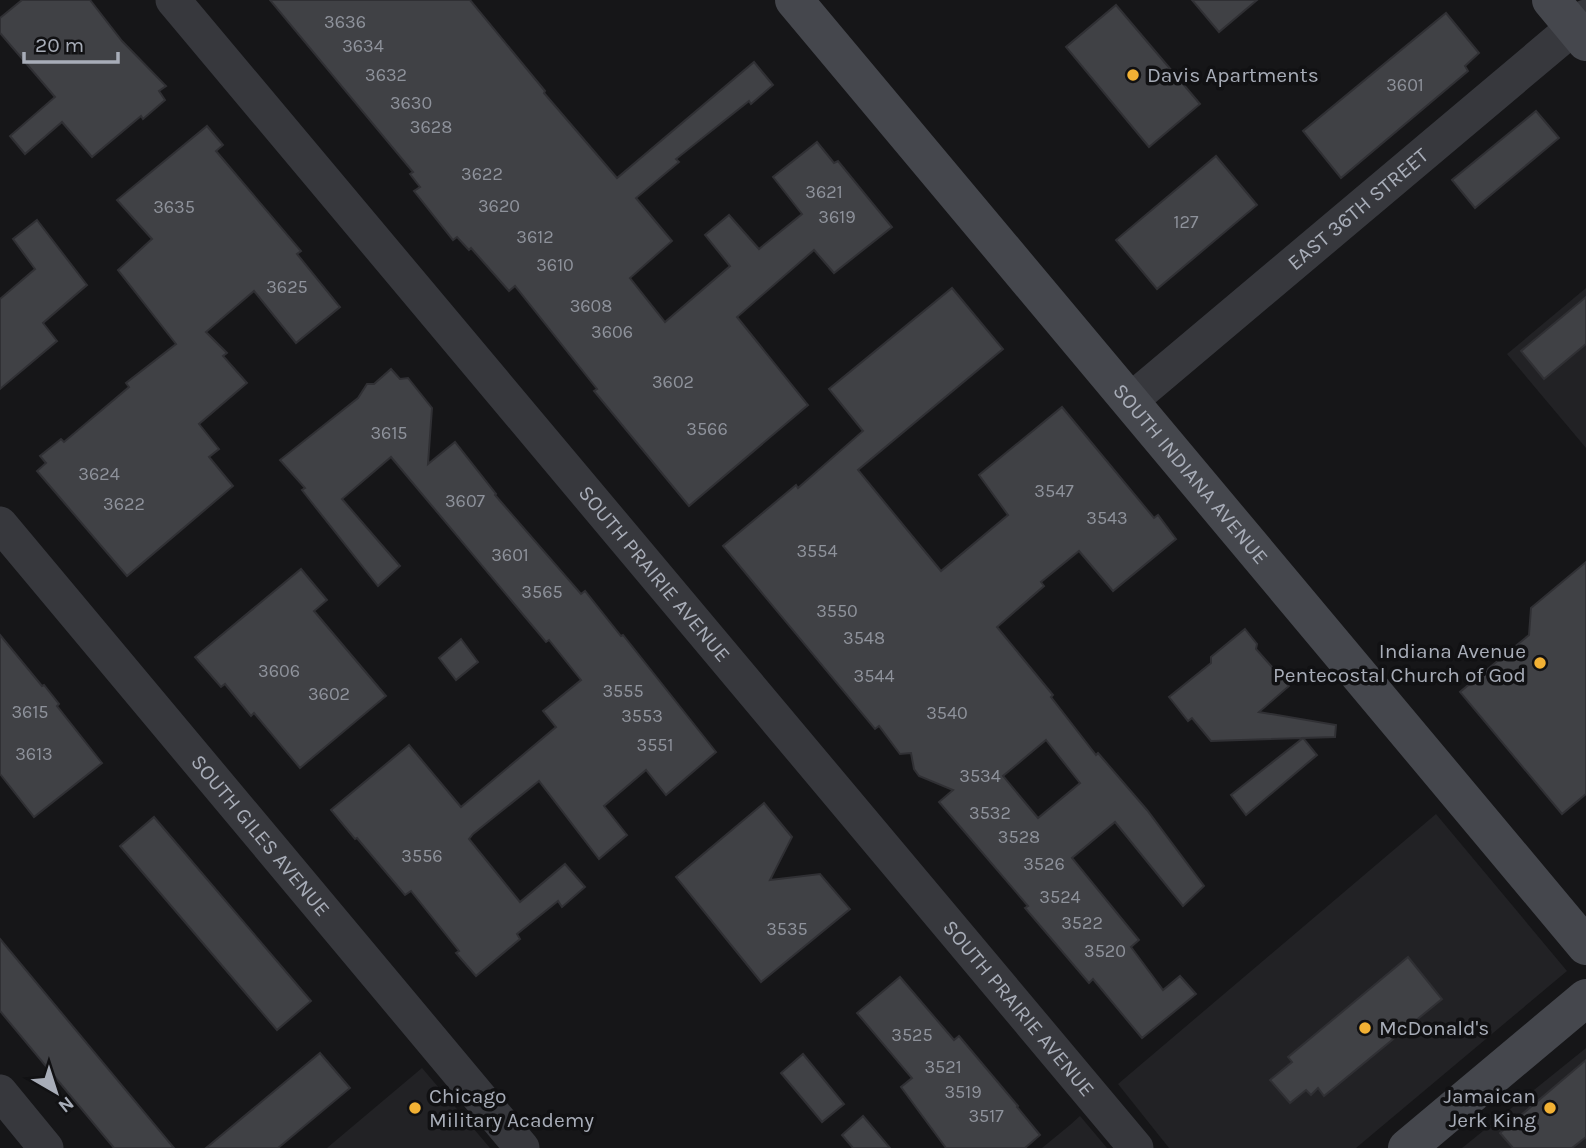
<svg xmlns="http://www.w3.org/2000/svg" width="1586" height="1148" viewBox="0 0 1586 1148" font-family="Karla,sans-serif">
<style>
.built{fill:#222225}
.building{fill:#404145;stroke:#303034;stroke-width:2;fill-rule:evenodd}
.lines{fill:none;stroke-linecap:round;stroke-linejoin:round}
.street{stroke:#37383d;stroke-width:35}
.secondary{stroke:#45474d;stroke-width:38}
.poi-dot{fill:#f2b134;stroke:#111113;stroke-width:2.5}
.labels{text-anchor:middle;stroke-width:7;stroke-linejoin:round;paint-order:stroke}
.number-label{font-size:18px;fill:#8e929b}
.poi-label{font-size:21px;fill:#a8adb8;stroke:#111113;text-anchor:start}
.street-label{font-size:21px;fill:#a8adb8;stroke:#111113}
</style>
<rect width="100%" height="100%" fill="#161618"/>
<!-- built -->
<g class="built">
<path d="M1586,288V448L1507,354Z"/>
<path d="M1436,814L1567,971L1356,1148H1169L1118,1084Z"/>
<path d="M1586,1048V1148H1462Z"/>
<path d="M422,1068L490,1148H327Z"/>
<path d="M1080,1116L1107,1148H1042L1070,1125Z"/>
</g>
<!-- building -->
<g class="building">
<path d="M22,0H90L122,41L166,86L159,91L165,100L143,119L141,116L92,157L62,122L25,154L10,136L55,97L0,33V18Z"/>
<path d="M270,0H470L545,91L544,93L617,178L754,62L773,85L751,104L749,101L676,159L679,162L636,198L672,241L630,278L665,322L730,266L705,235L729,215L759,249L802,214L773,177L817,142L834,163L838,161L892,227L834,273L814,250L737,317L808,405L689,506L594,391L597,389L515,286L509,291L471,248L469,250L457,237L453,240L414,191L420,187L410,174L413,172Z"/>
<path d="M1192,0H1257L1219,32Z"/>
<path d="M1116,5L1200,104L1149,147L1066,47Z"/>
<path d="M1446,13L1479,53L1465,66L1468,71L1341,178L1303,131Z"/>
<path d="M1536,111L1559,138L1475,208L1452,180Z"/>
<path d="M207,126L223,145L216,151L301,251L297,254L340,307L296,343L254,291L206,332L227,353L223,356L247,383L199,424L219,449L209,457L233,486L127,576L37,471L46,463L40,456L61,439L64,442L129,387L126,383L176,344L118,270L152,239L117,200Z"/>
<path d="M1216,156L1257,205L1157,289L1116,240Z"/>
<path d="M37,220L87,285L43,323L57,341L0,389V299L35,269L13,239Z"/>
<path d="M952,288L1003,349L858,470L941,571L1008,515L979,475L1062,407L1154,518L1158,515L1176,539L1113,591L1079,551L1041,582L1044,586L997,627L1053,695L1051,697L1096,755L1098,753L1147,810L1204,886L1183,906L1115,822L1072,858L1139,940L1131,947L1163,990L1180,976L1196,994L1142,1038L1093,979L1089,983L1025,908L1028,906L939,802L953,790L919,776L914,769L911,753L900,754L879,726L875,729L723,546L796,485L798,488L863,431L829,389ZM1046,740L1080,783L1038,818L1003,776Z"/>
<path d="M1586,297V344L1544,379L1521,351Z"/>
<path d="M391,369L400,379L408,378L432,408L428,464L455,442L496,494L495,495L581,594L585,591L621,636L623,635L716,752L666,795L646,770L604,806L627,835L599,859L539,781L473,834L469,839L520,902L565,864L585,887L562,907L558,901L517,934L520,939L476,976L456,953L459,951L411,891L405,895L357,838L355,839L331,810L409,745L461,807L556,727L543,711L581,680L549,640L546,642L391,457L342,499L400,566L378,586L309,499L302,490L305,488L280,460L358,398L367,384H374Z"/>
<path d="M1586,562V794L1562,814L1460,692L1529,635L1531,608Z"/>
<path d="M301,569L327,600L314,611L386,696L300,768L254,713L251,716L225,684L221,687L195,657Z"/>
<path d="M1245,629L1257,644L1256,649L1289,686L1259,712L1336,725L1335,737L1303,738L1317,755L1246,815L1231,795L1303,738L1211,741L1192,718L1188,721L1169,697L1211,663V657Z"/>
<path d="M0,635L42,686L44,685L59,704L57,706L102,763L34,817L0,774Z"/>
<path d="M461,639L478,662L456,680L439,658Z"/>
<path d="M764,803L792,837L770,880L820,874L850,909L761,982L676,877Z"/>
<path d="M154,817L311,1001L277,1030L120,846Z"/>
<path d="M0,939L174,1148H114L0,1011Z"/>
<path d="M1408,957L1442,999L1324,1096L1318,1088L1311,1095L1306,1090L1290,1103L1270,1080L1292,1062L1288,1057Z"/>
<path d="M900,977L954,1040L959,1036L1018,1106L1017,1107L1040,1135L1025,1148H946L901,1087L912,1078L857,1013Z"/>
<path d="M320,1053L350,1088L278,1148H206Z"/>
<path d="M803,1054L844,1104L822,1122L781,1073Z"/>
<path d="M1586,1060V1137L1572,1148H1513L1500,1133Z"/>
<path d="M863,1116L890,1148H853L842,1135Z"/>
</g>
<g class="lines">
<!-- street -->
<g class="street">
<path id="s1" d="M173,0L1136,1148"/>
<path id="s2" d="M1130,401L1586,17"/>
<path id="s3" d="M0,524L522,1148"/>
<path d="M0,1092L46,1148"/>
</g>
<!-- secondary -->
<g class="secondary">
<path id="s4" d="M794,0L1586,946"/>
<path d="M1551,0L1586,42"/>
<path d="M1407,1148L1586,998"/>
</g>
</g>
<!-- markers -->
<g class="poi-dot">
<circle cx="1133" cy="75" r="7"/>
<circle cx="1540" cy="663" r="7"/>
<circle cx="1365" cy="1028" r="7"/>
<circle cx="415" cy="1108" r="7"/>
<circle cx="1550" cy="1108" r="7"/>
</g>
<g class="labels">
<!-- number labels -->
<g class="number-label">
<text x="345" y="28">3636</text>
<text x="363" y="52">3634</text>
<text x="386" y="81">3632</text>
<text x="1405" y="91">3601</text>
<text x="411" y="109">3630</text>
<text x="431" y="133">3628</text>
<text x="482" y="180">3622</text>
<text x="824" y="198">3621</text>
<text x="499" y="212">3620</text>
<text x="174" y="213">3635</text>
<text x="837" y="223">3619</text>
<text x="1186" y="228">127</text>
<text x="535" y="243">3612</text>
<text x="555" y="271">3610</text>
<text x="287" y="293">3625</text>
<text x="591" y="312">3608</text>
<text x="612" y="338">3606</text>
<text x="673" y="388">3602</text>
<text x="707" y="435">3566</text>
<text x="389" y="439">3615</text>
<text x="99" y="480">3624</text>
<text x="1054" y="497">3547</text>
<text x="465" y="507">3607</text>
<text x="124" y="510">3622</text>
<text x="1107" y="524">3543</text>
<text x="817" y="557">3554</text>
<text x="510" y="561">3601</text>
<text x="542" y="598">3565</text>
<text x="837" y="617">3550</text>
<text x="864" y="644">3548</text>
<text x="279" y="677">3606</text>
<text x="874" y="682">3544</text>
<text x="623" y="697">3555</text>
<text x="329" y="700">3602</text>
<text x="30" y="718">3615</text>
<text x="947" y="719">3540</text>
<text x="642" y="722">3553</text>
<text x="655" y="751">3551</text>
<text x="34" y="760">3613</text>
<text x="980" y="782">3534</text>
<text x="990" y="819">3532</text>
<text x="1019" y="843">3528</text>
<text x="422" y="862">3556</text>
<text x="1044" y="870">3526</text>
<text x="1060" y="903">3524</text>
<text x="1082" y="929">3522</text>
<text x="787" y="935">3535</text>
<text x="1105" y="957">3520</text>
<text x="912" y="1041">3525</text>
<text x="943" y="1073">3521</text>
<text x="963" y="1098">3519</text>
<text x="986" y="1122">3517</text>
</g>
<!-- poi labels -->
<g class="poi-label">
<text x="1147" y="82">Davis Apartments</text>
<text x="1526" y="658" text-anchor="end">Indiana Avenue<tspan x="1526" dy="24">Pentecostal Church of God</tspan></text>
<text x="1379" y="1035">McDonald's</text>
<text x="429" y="1103">Chicago<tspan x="429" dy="24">Military Academy</tspan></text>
<text x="1536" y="1103" text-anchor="end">Jamaican<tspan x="1536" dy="24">Jerk King</tspan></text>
</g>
<!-- street labels -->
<g class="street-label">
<text dy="7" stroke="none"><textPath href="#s2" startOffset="298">EAST 36TH STREET</textPath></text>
<text dy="7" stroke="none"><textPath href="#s4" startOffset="618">SOUTH INDIANA AVENUE</textPath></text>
<text dy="7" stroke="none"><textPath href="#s1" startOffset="749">SOUTH PRAIRIE AVENUE</textPath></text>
<text dy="7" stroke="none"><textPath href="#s3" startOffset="406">SOUTH GILES AVENUE</textPath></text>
<text dy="7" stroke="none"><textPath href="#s1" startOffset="1316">SOUTH PRAIRIE AVENUE</textPath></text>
</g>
</g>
<!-- north arrow -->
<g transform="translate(56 1092) rotate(141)" stroke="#111113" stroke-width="5" paint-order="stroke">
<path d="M0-5L12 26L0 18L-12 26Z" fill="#a8adb8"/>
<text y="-10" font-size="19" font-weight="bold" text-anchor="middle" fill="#a8adb8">N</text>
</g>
<!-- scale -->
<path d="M24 52v10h94v-10" fill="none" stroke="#a8adb8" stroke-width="3.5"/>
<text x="35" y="52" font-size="21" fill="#a8adb8" stroke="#111113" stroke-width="5" paint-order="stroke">20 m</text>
</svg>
